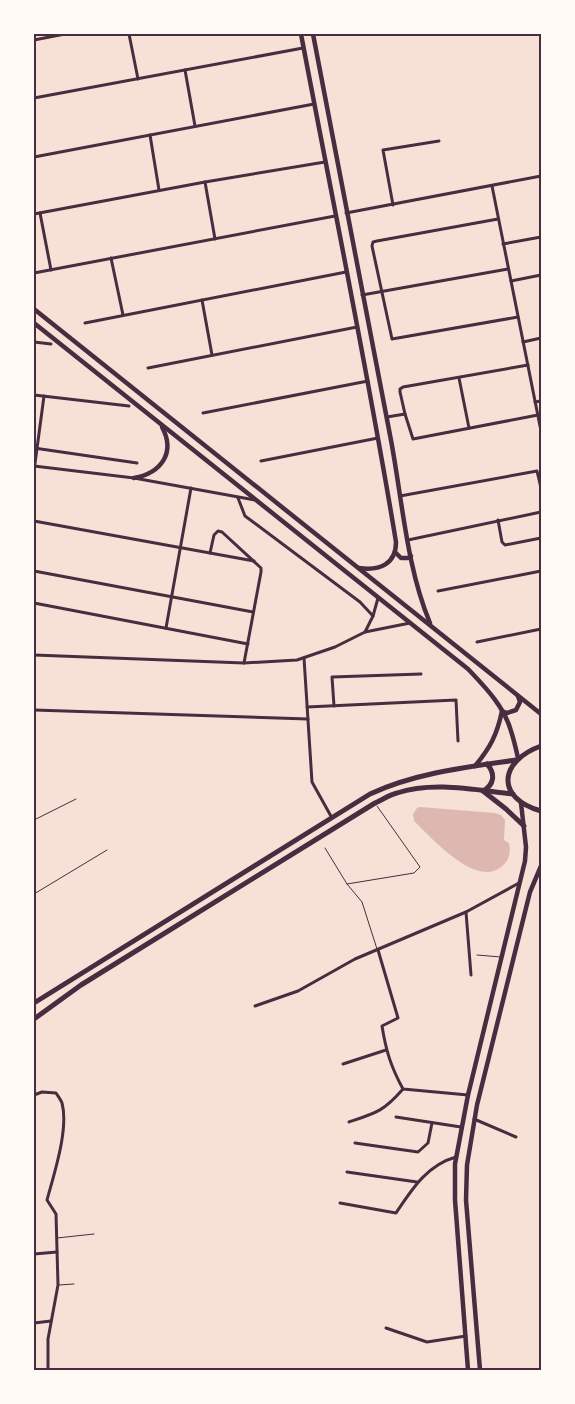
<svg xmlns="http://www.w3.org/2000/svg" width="575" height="1404" viewBox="0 0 575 1404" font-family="Overpass,sans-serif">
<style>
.water{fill:#dcb8b0}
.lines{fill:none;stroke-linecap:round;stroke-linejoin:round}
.service{stroke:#4a2c40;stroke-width:1}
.minor{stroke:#4a2c40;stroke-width:3}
.secondary{stroke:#4a2c40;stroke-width:4.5}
.primary{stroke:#4a2c40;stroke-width:5}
.neatline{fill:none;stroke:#4a2c40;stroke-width:2}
</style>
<rect width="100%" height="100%" fill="#f7e1d7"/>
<!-- water -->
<path class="water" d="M420,807L495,813L501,815L505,820L504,840L509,843C511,853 509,861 501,867C475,888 431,837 414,821L413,814L417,808Z"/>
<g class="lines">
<!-- service -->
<g class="service">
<path d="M34,820L76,799"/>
<path d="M325,848L347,884L362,902L377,949"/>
<path d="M347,884L414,873L420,867L377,806"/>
<path d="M541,886L540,889L541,892"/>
<path d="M34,894L107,850"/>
<path d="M541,939V965"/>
<path d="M477,955L501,957"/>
<path d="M57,1238L94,1234"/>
<path d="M59,1285L74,1284"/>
</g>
<!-- minor -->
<g class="minor">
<path d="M129,34L138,79"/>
<path d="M34,40L65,34"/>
<path d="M185,70L195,126"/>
<path d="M34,98L303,48"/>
<path d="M150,135L159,190"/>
<path d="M34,157L314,104"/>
<path d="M205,182L215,239"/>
<path d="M492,186L541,431"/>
<path d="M393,205L383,150L439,141"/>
<path d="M40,213L51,270"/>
<path d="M346,213L541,176"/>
<path d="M34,214L205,182L325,162"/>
<path d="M498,219L377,241L373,242L372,246L392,339L518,317"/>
<path d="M503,244L541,237"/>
<path d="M111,258L123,315"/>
<path d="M34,273L335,216"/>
<path d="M511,281L541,275"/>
<path d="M362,295L508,269"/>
<path d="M202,300L212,355"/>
<path d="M85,323L346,272"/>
<path d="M34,342L51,344"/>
<path d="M523,342L541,338"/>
<path d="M528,365L403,387L400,389V392L405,414L413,439L538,415"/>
<path d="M148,368L357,327"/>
<path d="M459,378L469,428"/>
<path d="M34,395L129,406"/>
<path d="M535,402L541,401"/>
<path d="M203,413L368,381"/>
<path d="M387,417L405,414"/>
<path d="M34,448L137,463"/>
<path d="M261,461L378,438"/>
<path d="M34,466L134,478L255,500"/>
<path d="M34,471L44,396"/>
<path d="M400,496L537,471L541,488"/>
<path d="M238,498L245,516L360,602L373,616"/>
<path d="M498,520L502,542L505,545L541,538"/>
<path d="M34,521L254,561"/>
<path d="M408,540L541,512"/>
<path d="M210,553L214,535L218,531L222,532L261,568V572L244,663"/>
<path d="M34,571L253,612"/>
<path d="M438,591L541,571"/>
<path d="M378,598L373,616L365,632L410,623"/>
<path d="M34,603L248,644"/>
<path d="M166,628L191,488"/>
<path d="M477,642L541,629"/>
<path d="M34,655L244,663L297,660L335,647L365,632"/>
<path d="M304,658L312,782L332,818"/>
<path d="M334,706L332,677L421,674"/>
<path d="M307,707L456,700L458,741"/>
<path d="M34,710L308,719"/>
<path d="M466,912L471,975"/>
<path d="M378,950L398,1018L382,1026C386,1051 391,1067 403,1089L468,1095"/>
<path d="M255,1006L298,991L355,959L466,912L519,883"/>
<path d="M343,1064L386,1050"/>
<path d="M34,1095L42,1092L56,1093C58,1096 61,1100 62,1103C69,1129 54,1174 47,1200L56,1214L58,1285L48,1339V1370"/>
<path d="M396,1117L461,1127"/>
<path d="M474,1119L516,1137"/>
<path d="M349,1122C376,1113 384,1111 403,1089"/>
<path d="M355,1143L418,1152L428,1143L432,1123"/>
<path d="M347,1172L417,1182"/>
<path d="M340,1203L396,1213C412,1189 427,1165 456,1157"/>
<path d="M34,1254L57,1252"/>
<path d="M34,1323L51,1321"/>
<path d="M386,1328L427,1342L466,1336"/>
</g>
<!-- secondary -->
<g class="secondary">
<path d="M301,34C333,203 368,372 396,542C396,564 380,571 359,568"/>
<path d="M313,34C338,168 365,301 390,435C402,496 406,566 430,623"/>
<path d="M34,309L541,714"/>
<path d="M34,323L468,669C485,687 504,706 511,731C514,740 516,749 518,758"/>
<path d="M134,478C161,473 176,453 162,427"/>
<path d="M396,553L401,558H408L411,556"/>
<path d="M475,766C490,748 497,735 502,711L507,713L516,710L520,702L518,696"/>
<path d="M468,1370L455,1200V1164L468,1095L525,861L526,847L521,803"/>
<path d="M480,1370L466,1200L467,1165L477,1105L530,892L541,866"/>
</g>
<!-- primary -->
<g class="primary">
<path d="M541,746C499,761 495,798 541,811"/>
<path d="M487,764C496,774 494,785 483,791L506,809L524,826"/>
<path d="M34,1003L370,794C415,773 467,767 516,760"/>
<path d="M34,1019L81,985L375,803C382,800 389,795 397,793C433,781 475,790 513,794"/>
</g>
</g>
<!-- border -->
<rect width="575" height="1404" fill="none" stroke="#fffaf5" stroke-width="70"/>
<rect x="35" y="35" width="505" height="1334" class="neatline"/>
</svg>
